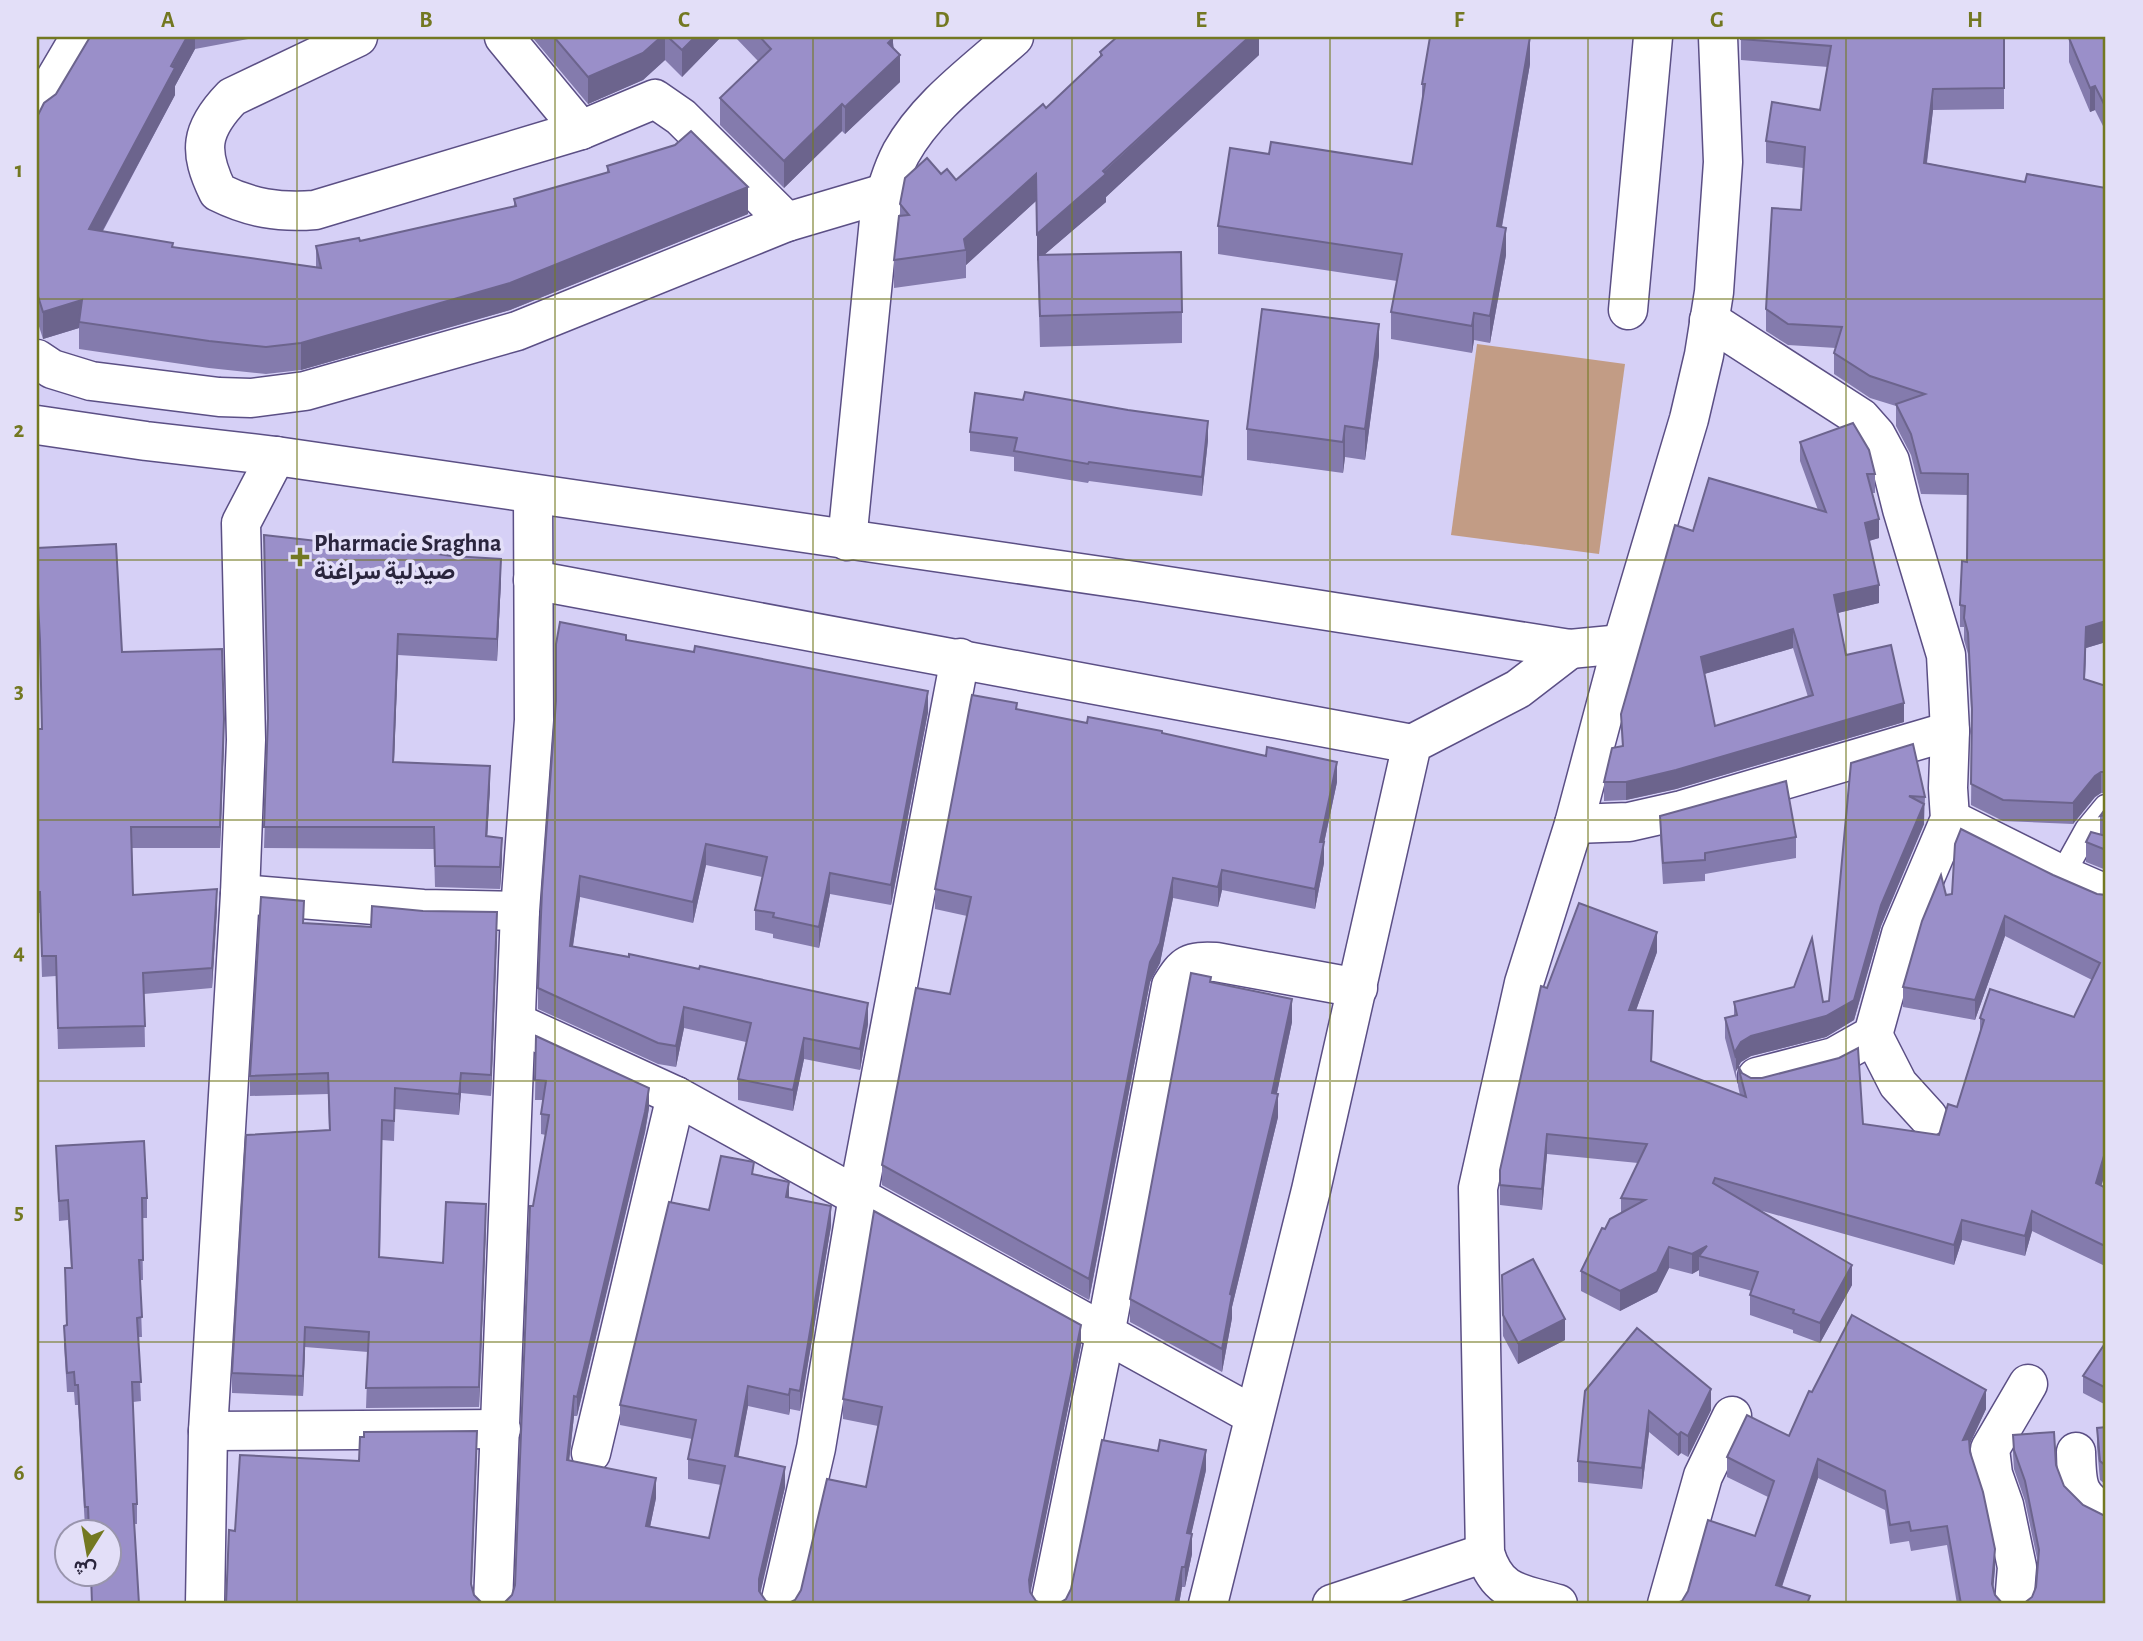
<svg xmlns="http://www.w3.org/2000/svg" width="2143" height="1641" viewBox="0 0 2143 1641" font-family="'Alegreya Sans',Vazirmatn,sans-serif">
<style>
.green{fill:#c29c85}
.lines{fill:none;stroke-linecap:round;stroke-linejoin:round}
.lane-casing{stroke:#5b4f85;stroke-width:27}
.street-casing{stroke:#5b4f85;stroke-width:41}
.lane{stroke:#fff;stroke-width:24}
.street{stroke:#fff;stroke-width:38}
.wall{fill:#847bad;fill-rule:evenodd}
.shaded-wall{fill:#6c648d}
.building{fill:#9a8fc9;stroke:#6c648d;stroke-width:2;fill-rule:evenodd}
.grid{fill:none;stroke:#737821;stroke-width:2;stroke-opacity:0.55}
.poi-dot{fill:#737821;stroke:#e3dff8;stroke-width:2.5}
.labels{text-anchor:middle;stroke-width:7;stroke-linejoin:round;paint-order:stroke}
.poi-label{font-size:24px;font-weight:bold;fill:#2a253d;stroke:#e3dff8;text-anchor:start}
.neatline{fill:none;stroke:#737821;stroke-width:2.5}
.grid-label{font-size:23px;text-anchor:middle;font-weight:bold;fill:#737821}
</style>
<rect width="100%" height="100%" fill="#d6d0f6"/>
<!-- green -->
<path class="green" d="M1477,344L1625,364L1599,554L1451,535Z"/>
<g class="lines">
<!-- lane casing -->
<g class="lane-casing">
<path id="lane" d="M2062,875L2087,830L2106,807"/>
</g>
<!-- street casing -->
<g class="street-casing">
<g id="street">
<path d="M358,37L232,97C200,130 198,151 218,192C250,208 279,213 315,210L581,130L655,99L681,117L787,222"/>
<path d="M504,37L581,130"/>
<path d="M37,110L80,37"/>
<path d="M1628,310L1653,37"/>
<path d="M1709,320L1861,418L1876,435L1890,461L1902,509L1946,655L1950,731L1948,788L1950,819L1901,934L1873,1035L1834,1057L1757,1077"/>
<path d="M37,359L52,369L91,381L219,397L251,398L305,391L517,331L787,222L885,193"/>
<path d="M37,425L146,441L276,456L1142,582L1570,649L1622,644"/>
<path d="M847,541L879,220C884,197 890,174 901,153C927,106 975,72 1014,37"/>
<path d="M533,580L1412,744"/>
<path d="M1950,819L2062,875L2106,894"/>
<path d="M1574,824L1629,822L1682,810L1950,731"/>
<path d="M240,894L423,909L520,911"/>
<path d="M517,1023L676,1096L1253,1415"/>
<path d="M1873,1035L1898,1084L1928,1117"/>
<path d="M208,1431L501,1429"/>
<path d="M2076,1452C2077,1485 2076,1496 2106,1513"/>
<path d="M591,1453L676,1096"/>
<path d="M205,1604L208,1431L240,894L246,740L241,523L276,456"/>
<path d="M493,1604L520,911L534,720L533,495"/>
<path d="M780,1604L816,1448L858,1196L960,658"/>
<path d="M1050,1604L1105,1335L1171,986C1185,963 1189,961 1216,962L1358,988"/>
<path d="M1208,1604L1311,1190L1412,744L1518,689L1570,649"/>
<path d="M1332,1604L1485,1553"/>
<path d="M1558,1604C1521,1593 1498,1595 1485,1553L1478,1188L1524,983L1574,824L1622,644L1689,419L1704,355L1714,292L1723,162L1718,37"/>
<path d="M1667,1604L1703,1476L1732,1416"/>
<path d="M2014,1604L2017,1567L2004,1505L1993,1474L1990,1449L2028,1384"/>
</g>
</g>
<!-- lane -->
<use href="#lane" class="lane"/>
<!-- street -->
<use href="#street" class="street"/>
</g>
<!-- wall -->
<g class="wall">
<path d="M90,37H258L195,49L175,86V95L103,231L173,248L316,267V246L360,241L514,206V199L607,173V166L748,214L510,310L301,370L266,374L209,368L79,349V328L43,339L37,320V117L56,94Z"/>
<path d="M532,37H721L682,77L665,60L643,80L588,104Z"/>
<path d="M735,37H892L900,82L845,134L842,131L784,188L720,125V98L758,61Z"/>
<path d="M1259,37V55L1106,197V202L1045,254L1182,312V343L1040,347L1036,201L966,265V278L894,288V260L900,216V204L941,174L956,180L1046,108L1100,58V52Z"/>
<path d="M1741,37L1930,38L2004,37V109L1933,110L1927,163L2025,182L2106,188V642L2086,648L2085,679L2106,686V793H2101L2095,797L2073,824L2003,821L1971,805L1972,726L1968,654L1964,640V627H1960V603L1967,562L1968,495L1921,494L1911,455L1896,426V406L1870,398L1834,374V353L1836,348L1788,345L1766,331V309L1801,210L1803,168L1766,163V141L1820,110L1828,67L1741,60Z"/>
<path d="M2106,37V132L2095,110L2090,112L2069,62V38Z"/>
<path d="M1530,64L1502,227L1506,255L1490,343L1474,340L1472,353L1391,339V312L1397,281L1218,254V226L1269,154L1412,164L1422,104V84Z"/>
<path d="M1379,355L1365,460L1345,457L1343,473L1247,460V429Z"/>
<path d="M970,432L1208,440L1202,496L1089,481L1088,483L1014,471V457L970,451Z"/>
<path d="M1800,442L1875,474V493H1872L1879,538L1869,541L1879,603L1837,613L1846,655L1904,722L1676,789L1626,800L1604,801V782L1622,746L1621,714L1693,531L1818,510L1800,461ZM1793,648L1808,697L1715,726L1704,674Z"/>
<path d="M37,548L122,652L224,740L220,848H132L133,895L217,909L212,988L144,994L145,1047L58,1049L56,976L42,977L40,913H37V729H42L40,661L37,606Z"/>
<path d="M264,556L501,580L497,661L398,655L394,762L490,787L487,837L502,860L500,889L435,887L434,849L264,848L268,726Z"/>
<path d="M626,640L928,712L891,905L830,894L819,948L773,938V934L755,930V910L762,877L706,865L693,923L580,897L573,946L868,1024L860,1070L804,1059L793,1111L738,1100V1079L746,1042L684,1028L676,1067L658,1064L538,1009V988L556,702Z"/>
<path d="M1017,709L1087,723L1162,733L1337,782L1324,843V863L1315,909L1222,890L1218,907L1173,898L1160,963L1150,982L1089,1300L882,1185V1165L950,994L967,916L935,909V889Z"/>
<path d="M1851,763L1925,797L1924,824L1881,926L1854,1020L1826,1037L1751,1056L1741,1062L1738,1067L1742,1073L1751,1078L1863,1124L1939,1135L1957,1107L1980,1032V1018L2074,1017L2092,980L2005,936L1975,1020L1903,1007V987L1946,895L2053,875L2097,894L2106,895V1170L2101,1186L2106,1188V1263L2105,1266L2032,1231L2025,1256L1962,1240L1954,1265L1759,1210L1852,1285L1820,1343L1793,1333V1330L1750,1315V1295L1752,1291L1699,1276V1270L1692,1274L1669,1268L1657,1292L1620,1311L1581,1291V1271L1605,1229L1621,1213V1198L1638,1163L1547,1154L1542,1210L1500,1205V1170L1547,988L1657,952L1636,1010L1653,1031L1652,1061L1740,1095L1738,1086V1068L1736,1071V1079L1725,1038V1018L1734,1016V1002L1829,1001Z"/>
<path d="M2106,808V870L2086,862V842L2100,834V816Z"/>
<path d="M1660,816L1796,837V858L1705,874V881L1663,884L1660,837Z"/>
<path d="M304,923L497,932L491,1096L461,1093L459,1115L395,1109L394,1141L382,1140L380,1257L443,1263L486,1224L479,1407L366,1408L368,1352L305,1347L303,1396L232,1393V1373L329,1130L328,1094L250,1096V1076Z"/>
<path d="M1211,982L1292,1022L1277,1093L1278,1117L1232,1307V1318L1222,1372L1130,1322V1299Z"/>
<path d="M536,1036L649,1108L645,1132L577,1416H574L569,1460L656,1498L650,1527L709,1538L721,1485L688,1479V1459L692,1439L620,1425V1405L709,1210L754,1175L831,1226L800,1411L790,1409L789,1415L748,1406L738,1456L785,1487L760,1592L766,1601L504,1603L512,1595L515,1585L533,1206L546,1135L541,1134V1114L543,1100H535Z"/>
<path d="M56,1146L147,1198V1218H142L143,1280H140L142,1337H138L141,1401L133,1402L137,1504V1524H134L139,1604H92L90,1574H108V1532H89L88,1526L85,1527L78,1405H75L74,1392H67L64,1345V1326H66L65,1268H71L68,1220L59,1221Z"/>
<path d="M1502,1275L1565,1340L1518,1364L1503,1336Z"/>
<path d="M2106,1342V1405L2083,1393V1376Z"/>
<path d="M1081,1345L1030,1592L1036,1601L795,1600L866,1487L878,1426L843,1419V1399Z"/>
<path d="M1585,1391L1711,1410L1688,1457L1681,1453L1678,1456L1649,1432L1642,1489L1578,1482V1461Z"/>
<path d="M1812,1392L1986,1409L1969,1445L1970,1452L1995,1568L1993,1589L1995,1595L2002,1603L2005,1604H1957L1947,1545L1911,1551L1909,1541L1890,1544L1885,1510L1818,1478L1782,1587L1810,1604L1682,1601L1755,1536L1768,1497L1727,1477V1457L1789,1436Z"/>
<path d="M2106,1427V1485L2100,1480L2097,1447V1428Z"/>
<path d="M2013,1435L2056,1465L2064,1486L2083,1505L2105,1516L2032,1597L2036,1587L2038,1563L2025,1501L2014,1469L2013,1454Z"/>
<path d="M1206,1470L1191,1534L1192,1554L1185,1587H1182L1179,1604H1058L1066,1599Z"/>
</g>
<!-- shaded-wall -->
<g class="shaded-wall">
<path d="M187,37H195V49L175,86V95L89,256V229Z"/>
<path d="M661,37H665V60L643,80L588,104V77Z"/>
<path d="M695,37H721L682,77V50Z"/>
<path d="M1249,37H1259V55L1106,197V202L1037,261V234Z"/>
<path d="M1530,37V64L1497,254V226Z"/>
<path d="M893,38V62L900,55V82L845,134V107L888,43Z"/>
<path d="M2095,86V110L2090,112V88Z"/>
<path d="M1933,89V110L1924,184V163Z"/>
<path d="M842,104V131L784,188V161Z"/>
<path d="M1036,174V201L966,265V250L964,239Z"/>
<path d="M748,187V214L510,310L301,370V343Z"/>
<path d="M1506,228V255L1490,343V316Z"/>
<path d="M82,300L79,328L43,339V312Z"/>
<path d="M1474,313V340L1472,353V326Z"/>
<path d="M1379,324V355L1365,460V429Z"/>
<path d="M1208,421V440L1202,496V477Z"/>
<path d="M1345,426V457L1343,473V442Z"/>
<path d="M1879,519V538L1865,542V523Z"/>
<path d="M501,559V580L497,661V639Z"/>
<path d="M1879,585V603L1834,614V595Z"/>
<path d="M2106,621V642L2086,648L2084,700L2086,627Z"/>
<path d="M1793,629V648L1701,675V657Z"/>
<path d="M398,634V655L393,784V762Z"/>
<path d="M928,691V712L891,905V885Z"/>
<path d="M1904,703V722L1676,789L1626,800V782Z"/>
<path d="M224,719V740L220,848V827Z"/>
<path d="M1337,762V782L1324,843V863L1315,909V889L1320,842Z"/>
<path d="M490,766V787L486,858V836Z"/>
<path d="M2101,772V793L2095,797L2073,824V803L2095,776Z"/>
<path d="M1924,804V824L1881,926L1854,1020L1826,1037L1751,1056L1741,1062L1736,1071V1079V1050L1741,1042L1751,1036L1826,1016L1881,905Z"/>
<path d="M502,838V860L500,889V867Z"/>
<path d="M706,844V865L693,923V902Z"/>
<path d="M1222,870V890L1218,907V887Z"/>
<path d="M830,873V894L819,948V927Z"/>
<path d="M580,876V897L570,966V946Z"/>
<path d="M1173,878V898L1160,963L1150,982L1089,1300V1279L1150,962Z"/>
<path d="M217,889V909L212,988V968Z"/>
<path d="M497,912V932L491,1096V1075Z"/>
<path d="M2005,916V936L1975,1020V1000Z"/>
<path d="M1657,932V952L1629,1030V1010Z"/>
<path d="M1292,999V1022L1272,1116V1093Z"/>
<path d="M868,1003V1024L860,1070V1049Z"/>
<path d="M684,1007V1028L676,1067V1046Z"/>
<path d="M804,1038V1059L793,1111V1090Z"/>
<path d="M461,1073V1093L459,1115V1094Z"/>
<path d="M649,1088V1108L645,1132L577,1416V1397Z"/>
<path d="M1278,1094V1117L1232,1307V1318L1222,1372V1349L1230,1294Z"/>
<path d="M1547,1134V1154L1542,1210V1189Z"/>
<path d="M2106,1149V1170L2096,1204V1183Z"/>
<path d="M789,1182V1201L786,1197Z"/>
<path d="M486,1204V1224L479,1407V1387Z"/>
<path d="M831,1206V1226L800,1411V1391Z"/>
<path d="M2032,1211V1231L2025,1256V1236Z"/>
<path d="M1962,1220V1240L1954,1265V1245Z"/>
<path d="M2106,1243V1263L2105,1266V1246Z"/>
<path d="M1707,1246L1699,1256V1270L1692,1274V1254Z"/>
<path d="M1669,1247V1268L1657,1292L1620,1311V1291Z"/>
<path d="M1852,1265V1285L1820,1343V1323Z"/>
<path d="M1565,1319V1340L1518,1364V1343Z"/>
<path d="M1081,1325V1345L1029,1600V1580Z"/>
<path d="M305,1327V1347L303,1396V1376Z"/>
<path d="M748,1386V1406L735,1475V1456Z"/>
<path d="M790,1389V1409L789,1415V1395Z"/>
<path d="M1711,1389V1410L1688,1457V1436Z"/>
<path d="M1986,1390V1409L1963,1459V1440Z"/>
<path d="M574,1396V1416L567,1480V1460Z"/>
<path d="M1649,1411V1432L1642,1489V1468Z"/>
<path d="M477,1431V1451L471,1604V1584Z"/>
<path d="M1681,1432V1453L1678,1456V1435Z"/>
<path d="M1206,1450V1470L1187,1553V1533Z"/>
<path d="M1818,1459V1478L1776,1604V1585Z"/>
<path d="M785,1467V1487L759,1599V1579Z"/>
<path d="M656,1478V1498L646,1546V1526Z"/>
<path d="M1192,1534V1554L1185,1587V1567Z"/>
<path d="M1995,1549V1568L1992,1603V1584Z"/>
<path d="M1182,1567V1587L1179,1604H1175Z"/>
</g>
<!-- building -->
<g class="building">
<path d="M90,37H187L171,66L175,68L89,229L173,243L172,247L321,268L316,246L359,238L360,241L516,206L514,199L609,172L607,166L675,145L691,131L748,187L510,283L301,343L266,347L209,341L79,322L82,300L43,312L37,293V117L44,103L56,94Z"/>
<path d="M554,37H661L643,53L588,77Z"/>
<path d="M668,37H695L682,50Z"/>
<path d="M760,37H892L893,38L888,43L900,55L845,107L842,104L784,161L720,98L771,49Z"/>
<path d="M1117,37H1249L1103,171L1106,174L1037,234L1036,174L964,239L966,250L894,260L899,216L909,215L900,204L905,178L927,158L941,174L947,169L956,180L1043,104L1046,108L1102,55L1100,52Z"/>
<path d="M1430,37H1530L1497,226L1506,228L1490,316L1474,313L1472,326L1391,312L1402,254L1218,226L1230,148L1269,154L1271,142L1412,164L1425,84H1422Z"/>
<path d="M1741,37H1930V38L2004,37V88L1933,89L1924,163L2025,182L2027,174L2106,188V621L2086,627L2084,679L2106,686V772H2101L2095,776L2073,803L2003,800L1971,784L1972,709L1968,633L1964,618L1965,606L1960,605V603L1962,561L1967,562L1968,474L1921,473L1911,434L1896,404L1925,394L1870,376L1834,353L1842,327L1788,324L1766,309L1772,208L1801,210L1805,147L1766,141L1772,102L1820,110L1831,46L1741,39Z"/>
<path d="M2072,37H2106V108L2095,86L2090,88L2069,38Z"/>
<path d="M1181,252L1182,312L1040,316L1038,255Z"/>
<path d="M1262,309L1379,324L1365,429L1345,426L1343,442L1247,429Z"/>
<path d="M1025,392L1128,410L1208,421L1202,477L1089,462L1088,464L1014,451L1017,438L970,432L975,393L1023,400Z"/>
<path d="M1853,423L1869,450L1875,474H1867L1879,519L1865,523L1879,585L1834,595L1846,655L1891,645L1904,703L1676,770L1626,782H1604L1612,748L1623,746L1621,714L1675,525L1693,531L1709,478L1826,512L1800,442ZM1793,629L1813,695L1715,726L1701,657Z"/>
<path d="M264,535L352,545L353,542L452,556L501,559L497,639L398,634L393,762L490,766L486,836L502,838L500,867L435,866L434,827H264L268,718Z"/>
<path d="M116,544L122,652L222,649L224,719L220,827H131L133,895L217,889L212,968L143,973L145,1026L58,1028L56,956H42L40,892H37V729H42L40,640L37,585V548Z"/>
<path d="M560,622L626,635V640L694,652L695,646L928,691L891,885L830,873L819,927L773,917L774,913L755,910L767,857L706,844L693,902L580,876L570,946L629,957V954L699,969L700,966L868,1003L860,1049L804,1038L793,1090L738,1079L751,1023L684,1007L676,1046L658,1043L538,988L542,891L556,701V644Z"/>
<path d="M972,695L1017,703L1016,709L1087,723L1088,717L1162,731V733L1266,756L1267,747L1337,762L1320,842H1324L1315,889L1222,870L1218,887L1173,878L1160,943L1150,962L1089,1279L882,1165L916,988L950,994L971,897L935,889Z"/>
<path d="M1913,744L1925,797L1909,796L1924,804L1881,905L1854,1000L1826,1016L1751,1036L1741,1042L1736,1050V1058L1725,1018L1737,1015L1734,1002L1794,987L1812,938L1823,1002L1829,1001L1851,763Z"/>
<path d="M1786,781L1796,837L1705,853V860L1663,863L1660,816Z"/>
<path d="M2106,808V815L2100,816Z"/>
<path d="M1961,829L2053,875L2097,894L2106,895V1149L2096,1183L2106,1188V1243L2105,1246L2032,1211L2025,1236L1962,1220L1954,1245L1715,1178L1713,1183L1852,1265L1820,1323L1793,1313L1794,1310L1750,1295L1758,1272L1699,1256L1707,1246L1692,1254L1669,1247L1657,1272L1620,1291L1581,1271L1602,1228L1605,1229L1610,1219L1645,1200L1621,1198L1647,1144L1547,1134L1542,1189L1500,1185V1170L1541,986L1547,988L1579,903L1657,932L1629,1010L1653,1011L1651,1061L1746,1097L1738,1066L1742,1073L1751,1078H1762L1839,1058L1858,1048L1863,1124L1939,1135L1948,1104L1957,1107L1984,1020L1980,1018L1990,989L2074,1017L2100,963L2005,916L1975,1000L1903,987L1922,921L1941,875L1946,895L1952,894L1955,844Z"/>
<path d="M2091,832L2106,836V850L2086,842Z"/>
<path d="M261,897L304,901L303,923L371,927L372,906L423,911L497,912L491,1075L461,1073L459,1094L395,1088L394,1121L382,1120L379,1257L443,1263L446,1202L486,1204L479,1387L366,1388L369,1332L305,1327L303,1376L232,1373L246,1135L330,1130L328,1073L250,1076Z"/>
<path d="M1191,973L1211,977L1210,982L1292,999L1272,1093L1278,1094L1230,1294L1232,1295L1222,1349L1130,1299Z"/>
<path d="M536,1036L649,1088L645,1112L577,1397L574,1396L567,1460L656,1478L646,1526L709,1538L725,1466L688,1459L696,1420L620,1405L669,1202L709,1210L721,1156L754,1162L752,1174L789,1182L786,1197L831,1206L800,1391L790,1389L789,1395L748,1386L735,1456L785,1467L759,1579V1591L766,1601L773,1604H499L504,1603L512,1595L515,1585L530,1206H533L549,1115L541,1114L546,1081L535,1080Z"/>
<path d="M144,1141L147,1198H142L143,1260H139L142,1317L137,1318L141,1382H132L137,1504H133L139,1604H92L91,1574H108V1532H89L88,1507H85L78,1385H75L74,1372L67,1373L64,1326L67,1325L65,1268H72L70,1231L68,1200L59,1201L56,1146Z"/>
<path d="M874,1211L1081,1325L1029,1580L1030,1592L1036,1601L1043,1604H787L795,1600L801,1590L827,1479L866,1487L882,1407L843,1399Z"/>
<path d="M1533,1259L1565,1319L1518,1343L1503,1315L1502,1275Z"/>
<path d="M1852,1315L1986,1390L1963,1440L1969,1439L1970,1452L1983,1492L1995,1549L1992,1584L1995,1595L2002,1603L2005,1604H1961L1947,1526L1911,1531L1909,1522L1890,1525L1885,1491L1818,1459L1776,1585L1810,1596L1807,1604H1675L1682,1601L1688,1591L1708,1520L1755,1536L1774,1481L1727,1457L1747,1415L1789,1436L1809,1391L1812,1392Z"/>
<path d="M1637,1328L1711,1389L1688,1436L1681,1432L1678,1435L1649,1411L1642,1468L1578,1461L1585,1391Z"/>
<path d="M2106,1342V1388L2083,1376Z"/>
<path d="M2106,1427V1466L2100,1461L2097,1428Z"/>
<path d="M477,1431L471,1584L474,1595L482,1603L487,1604H226L229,1530L235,1531L240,1455L359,1461L360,1437H364V1432Z"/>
<path d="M2054,1432L2056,1465L2064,1486L2083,1505L2105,1516L2106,1515V1604H2023L2032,1597L2036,1587L2039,1550L2025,1481L2014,1450L2013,1435Z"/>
<path d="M1102,1440L1158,1451L1160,1440L1206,1450L1187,1533L1192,1534L1185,1567H1182L1175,1604H1058L1066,1599L1071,1589Z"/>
</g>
<!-- grid -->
<path class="grid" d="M297,37V1604M555,37V1604M813,37V1604M1072,37V1604M1330,37V1604M1588,37V1604M1846,37V1604M37,299H2106M37,560H2106M37,820H2106M37,1081H2106M37,1342H2106"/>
<!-- markers -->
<path class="poi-dot" d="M296.5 546.5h7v7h7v7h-7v7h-7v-7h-7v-7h7z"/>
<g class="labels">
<!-- poi labels -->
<g class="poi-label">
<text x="314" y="551">Pharmacie Sraghna<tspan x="314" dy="28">صيدلية سراغنة</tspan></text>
</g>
</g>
<!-- border -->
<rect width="2143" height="1641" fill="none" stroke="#e3dff8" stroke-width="77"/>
<!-- north arrow -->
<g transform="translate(88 1553) rotate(191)"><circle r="33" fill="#e3dff8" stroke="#9995ad" stroke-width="2"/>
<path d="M0-5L12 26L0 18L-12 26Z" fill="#737821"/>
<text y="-10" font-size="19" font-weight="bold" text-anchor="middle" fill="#2a253d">ش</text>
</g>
<rect x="38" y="38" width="2066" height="1564" class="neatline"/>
<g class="grid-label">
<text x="168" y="27">A</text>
<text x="426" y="27">B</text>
<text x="684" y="27">C</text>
<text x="942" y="27">D</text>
<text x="1201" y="27">E</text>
<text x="1459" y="27">F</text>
<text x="1717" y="27">G</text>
<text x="1975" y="27">H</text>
<text x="19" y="177">1</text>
<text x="19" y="437">2</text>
<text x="19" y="698">3</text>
<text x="19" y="959">4</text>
<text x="19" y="1219">5</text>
<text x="19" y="1480">6</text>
</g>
</svg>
